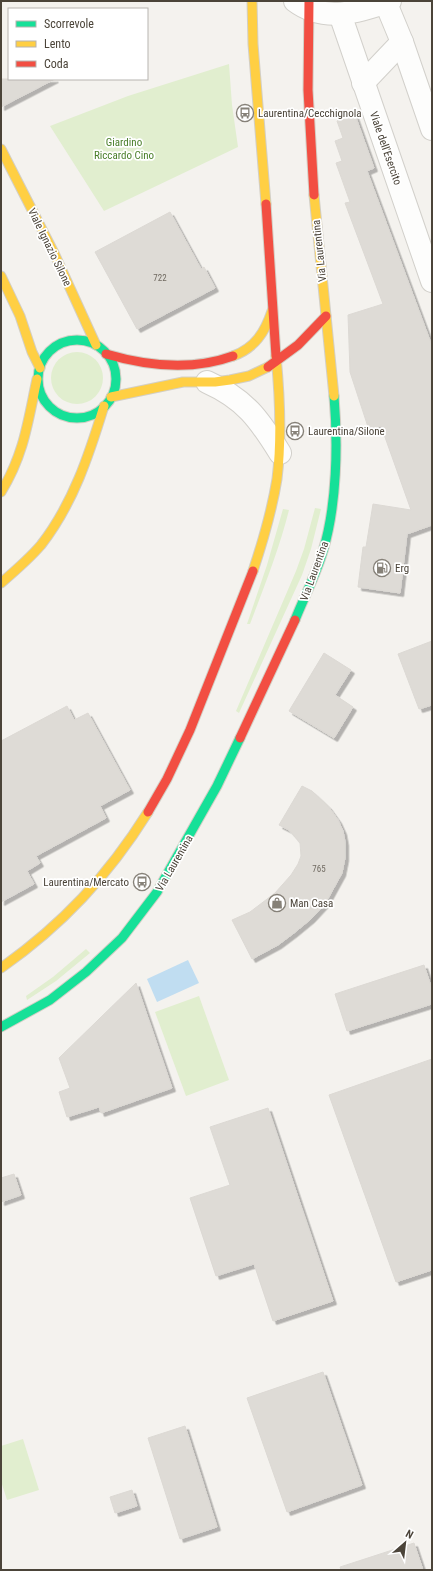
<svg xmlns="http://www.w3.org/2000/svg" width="433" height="1571" viewBox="0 0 433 1571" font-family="'Roboto Condensed',sans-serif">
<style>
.green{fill:#e1eecf}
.water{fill:#c0ddf1}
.building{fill:#dedbd6;stroke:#dcd9d4;filter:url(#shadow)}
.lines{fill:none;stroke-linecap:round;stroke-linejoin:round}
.street-casing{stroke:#d2d0cb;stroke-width:24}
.fast-casing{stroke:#d3cfc5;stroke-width:11}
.slow-casing{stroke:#d3cfc5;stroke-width:11}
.jam-casing{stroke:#d3cfc5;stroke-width:11}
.street{stroke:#fdfdfc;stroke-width:22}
.fast{stroke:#16e098;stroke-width:9}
.slow{stroke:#ffcf43;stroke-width:9}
.jam{stroke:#f24e42;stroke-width:9}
.labels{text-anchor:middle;stroke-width:3.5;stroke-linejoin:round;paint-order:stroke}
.number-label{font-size:9px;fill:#706a61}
.poi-label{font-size:11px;fill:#4b4439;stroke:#fff;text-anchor:start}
.park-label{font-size:11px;fill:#4a7f2a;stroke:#fff}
.street-label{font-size:11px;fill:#4b4439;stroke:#fff}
</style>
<defs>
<filter id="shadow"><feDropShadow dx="3.5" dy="3.5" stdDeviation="0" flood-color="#0004"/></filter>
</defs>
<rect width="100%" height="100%" fill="#f4f2ee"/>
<!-- green -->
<g class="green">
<path d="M229,64L232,105L238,147L104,211L50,126L128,96Z"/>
<circle cx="77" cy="378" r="26"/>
<path d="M315,508L321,509L311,549L302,575L239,713L236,711L296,571L304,549Z"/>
<path d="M283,509L289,510C279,550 264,587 250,624H247L267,565Z"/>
<path d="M86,949L90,953L56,981L27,1000L26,996L53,977Z"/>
<path d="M199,996L229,1080L186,1096L155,1012Z"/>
<path d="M23,1439L39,1490L7,1500L1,1481V1446Z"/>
</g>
<!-- water -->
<path class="water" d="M188,960L199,983L157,1002L147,979Z"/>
<!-- building -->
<g class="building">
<path d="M1,79H55L1,107Z"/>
<path d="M355,115L374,168L367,171L432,346V525L407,534L400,593L358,587L363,547H366L373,504L411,510L381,426L369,430L350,372L348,315L383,304L345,203L350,202L336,163L342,161L335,141L343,138L337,121Z"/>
<path d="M170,212L201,269L204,267L215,288L137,329L95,252Z"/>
<path d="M432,641V705L419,709L398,654Z"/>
<path d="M324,653L351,670L335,695L353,707L334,738L289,711Z"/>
<path d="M67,706L74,720L88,713L130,790L100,806L106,818L36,856L40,863L27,871L34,884L1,902V741Z"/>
<path d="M302,786L312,791L328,806L338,820L343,831L345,842V858L342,873L325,904L311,919L294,933L278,945L252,959L232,920L250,912L275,893L291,875L298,864L301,856L300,843L289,830L279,825Z"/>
<path d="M424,965L432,989V1004L347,1031L335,994Z"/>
<path d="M136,983L172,1088L101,1113L99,1107L67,1117L59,1092L70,1088L59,1058Z"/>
<path d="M432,1059V1270L396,1282L329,1095Z"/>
<path d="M268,1108L333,1301L273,1321L254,1264L216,1276L190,1198L230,1185L210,1127Z"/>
<path d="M14,1174L21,1195L1,1202V1178Z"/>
<path d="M323,1372L362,1485L287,1512L247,1398Z"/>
<path d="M185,1426L217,1527L180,1539L148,1438Z"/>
<path d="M132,1490L137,1506L115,1513L110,1497Z"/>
<path d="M414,1543L423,1570H341L340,1567Z"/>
</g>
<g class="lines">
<!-- street casing -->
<g class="street-casing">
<g id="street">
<path d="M295,1C324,23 359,12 390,1"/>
<path d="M385,1L402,42L432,129"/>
<path d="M340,14L432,281"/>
<path d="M363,83L402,42"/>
<path d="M207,382C245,399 259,419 280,453"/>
</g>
</g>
<!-- fast casing -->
<g class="fast-casing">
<g id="fast">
<circle cx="77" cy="379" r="39"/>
<path d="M295,620C304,597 316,575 323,551C337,505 338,444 334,396"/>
<path d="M1,1027L50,1000L86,972L122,938L157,892L217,786L240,738"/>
</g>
</g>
<!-- slow casing -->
<g class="slow-casing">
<g id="slow">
<path d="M252,1L253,44L266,204"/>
<path d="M1,149L54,253L96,345"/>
<path d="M314,195L334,396"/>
<path d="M1,276L20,316L32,352L40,368"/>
<path d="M233,356C255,348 265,332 272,311"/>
<path d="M111,397L183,382H215L230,380L249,376L268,367"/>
<path d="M1,492C24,455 28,421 37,379"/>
<path d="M253,571C263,541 272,510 277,479C282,438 280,397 276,356"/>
<path d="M1,583C15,571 29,559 41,545C73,504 89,455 104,406"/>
<path d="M1,968C62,925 108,876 148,812"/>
</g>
</g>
<!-- jam casing -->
<g class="jam-casing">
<g id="jam">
<path d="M309,1L308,90L314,195"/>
<path d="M266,204L276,356"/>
<path d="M106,354C147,366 192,371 233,356"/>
<path d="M268,367L298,345L326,316"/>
<path d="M240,738L295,620"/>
<path d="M148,812L167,779L190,730L253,571"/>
</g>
</g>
<!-- street -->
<use href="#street" class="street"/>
<!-- fast -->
<use href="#fast" class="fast"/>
<!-- slow -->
<use href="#slow" class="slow"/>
<!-- jam -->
<use href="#jam" class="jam"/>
</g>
<!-- icons -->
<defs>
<g id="bus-ring" transform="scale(0.9)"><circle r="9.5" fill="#fff" stroke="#868178" stroke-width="1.5"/><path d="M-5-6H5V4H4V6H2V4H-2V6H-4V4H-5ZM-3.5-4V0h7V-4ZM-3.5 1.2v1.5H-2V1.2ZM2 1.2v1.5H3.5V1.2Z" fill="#868178"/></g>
<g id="fuel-ring" transform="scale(0.9)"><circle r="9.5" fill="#fff" stroke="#868178" stroke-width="1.5"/><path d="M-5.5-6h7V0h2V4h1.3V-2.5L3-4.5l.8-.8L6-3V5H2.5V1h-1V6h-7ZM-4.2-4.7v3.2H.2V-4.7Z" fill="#868178"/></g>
<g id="shop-ring" transform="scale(0.9)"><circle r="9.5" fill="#fff" stroke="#868178" stroke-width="1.5"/><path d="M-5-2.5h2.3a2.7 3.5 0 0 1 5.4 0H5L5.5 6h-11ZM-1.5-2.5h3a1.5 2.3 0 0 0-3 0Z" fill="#868178"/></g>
</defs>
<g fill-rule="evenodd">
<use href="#bus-ring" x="245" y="113"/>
<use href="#bus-ring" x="295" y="431"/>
<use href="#fuel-ring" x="382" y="568"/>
<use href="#bus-ring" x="142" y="882"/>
<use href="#shop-ring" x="277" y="903"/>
</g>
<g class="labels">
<!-- number labels -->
<g class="number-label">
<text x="160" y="281">722</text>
<text x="319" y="872">765</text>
</g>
<!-- poi labels -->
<g class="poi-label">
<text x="258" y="117">Laurentina/Cecchignola</text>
<text x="308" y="435">Laurentina/Silone</text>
<text x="395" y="572">Erg</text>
<text x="129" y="886" text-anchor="end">Laurentina/Mercato</text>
<text x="290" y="907">Man Casa</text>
</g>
<!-- park labels -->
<g class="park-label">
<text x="124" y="146">Giardino<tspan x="124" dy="13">Riccardo Cino</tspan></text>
</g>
<!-- street labels -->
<g class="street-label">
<text transform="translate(386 148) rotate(71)" y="4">Viale dell'Esercito</text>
<text transform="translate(50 247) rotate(64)" y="4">Viale Ignazio Silone</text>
<text transform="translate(319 251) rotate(-96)" y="4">Via Laurentina</text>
<text transform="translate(314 571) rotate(-70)" y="4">Via Laurentina</text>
<text transform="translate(174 863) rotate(-60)" y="4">Via Laurentina</text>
</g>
</g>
<!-- border -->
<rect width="433" height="1571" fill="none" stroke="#4b4439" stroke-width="4"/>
<!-- legend -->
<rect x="8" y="8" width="140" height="72" fill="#ffffff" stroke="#b7b4b0"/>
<rect x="16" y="21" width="20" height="6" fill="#16e098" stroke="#b7b4b0"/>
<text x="44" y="28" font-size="12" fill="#4b4439">Scorrevole</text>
<rect x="16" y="41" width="20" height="6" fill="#ffcf43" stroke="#b7b4b0"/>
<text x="44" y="48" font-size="12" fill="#4b4439">Lento</text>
<rect x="16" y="61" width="20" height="6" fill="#f24e42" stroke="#b7b4b0"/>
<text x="44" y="68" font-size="12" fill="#4b4439">Coda</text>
<!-- north arrow -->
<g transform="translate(405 1543) rotate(28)" stroke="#ffffff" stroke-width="3" paint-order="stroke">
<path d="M0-3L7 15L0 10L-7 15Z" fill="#4b4439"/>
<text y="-6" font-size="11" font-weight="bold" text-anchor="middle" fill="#4b4439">N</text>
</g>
</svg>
